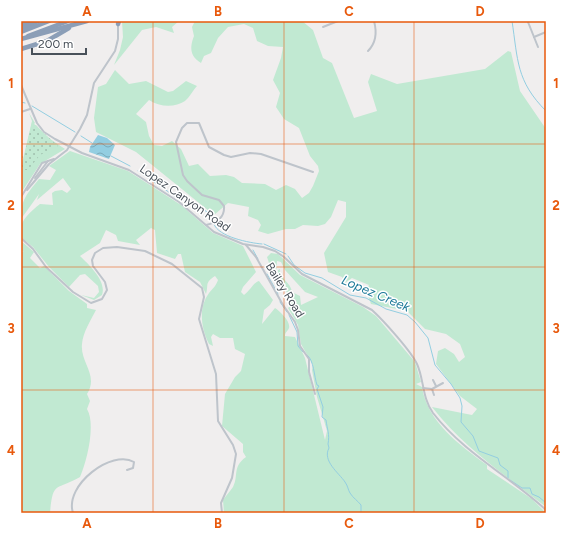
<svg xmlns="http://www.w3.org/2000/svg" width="567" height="534" viewBox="0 0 567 534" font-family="Figtree,sans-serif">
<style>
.green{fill:#c1e9d2}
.park{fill:url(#park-dots)}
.water{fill:url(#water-waves)}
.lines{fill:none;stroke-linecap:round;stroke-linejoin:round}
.stream{stroke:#93cee1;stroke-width:1}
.street{stroke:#bec4cb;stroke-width:2}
.highway{stroke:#8b9eb7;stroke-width:4.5}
.grid{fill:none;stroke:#e8590c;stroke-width:1;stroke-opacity:0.55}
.labels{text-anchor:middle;stroke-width:3;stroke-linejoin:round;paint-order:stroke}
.street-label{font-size:12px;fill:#485059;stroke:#fff}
.water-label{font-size:13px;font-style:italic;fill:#1c7998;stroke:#fff}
.neatline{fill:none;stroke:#e8590c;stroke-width:1.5}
.grid-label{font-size:13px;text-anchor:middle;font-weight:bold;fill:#e8590c}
</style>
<defs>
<pattern id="park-dots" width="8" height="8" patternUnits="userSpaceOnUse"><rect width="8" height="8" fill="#c1e9d2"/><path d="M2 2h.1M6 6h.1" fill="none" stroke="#9fbfad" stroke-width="1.8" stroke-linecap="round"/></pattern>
<pattern id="water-waves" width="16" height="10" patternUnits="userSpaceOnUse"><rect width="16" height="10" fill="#93cee1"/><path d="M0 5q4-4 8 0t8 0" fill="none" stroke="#7aaab9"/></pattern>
</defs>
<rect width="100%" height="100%" fill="#f0eeee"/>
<!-- green -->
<g class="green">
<path d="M122,21H179L172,27L174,33L156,27L142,30L114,65L120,50L123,37Z"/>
<path d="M195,21H302L313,30L323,58L332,63L354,118L377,111L368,82L371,74L397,84L485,69L508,51L511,52L520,91L546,129V507C506,476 464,448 432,407L472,415L477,409L460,396L436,364L438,351L445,348L454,354L459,362L465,357L460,344L446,334L425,329L407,311L371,304L366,290L369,285L352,278L345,283L342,277L328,272L324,253L346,217V202L338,200L331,217L325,224L318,226L303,225L295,229H286L268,234L258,231L261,225L258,220L248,216L249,207L228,203L214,215L136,152L96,132L94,118L98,87L106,84L115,70L129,84L146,81L168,92L173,91L186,81L197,86C193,90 190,97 185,101C175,108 159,107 149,100L136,114L146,122L149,136L154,145L162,146L172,141L181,149L189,166L198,164L210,176L226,175L234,177L242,183L265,184L276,190L286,185L295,189L302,198L309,193L313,186L319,171L318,166L310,156L299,128L284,119L276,107L280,93L273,80L281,58L283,47L268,46L257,41L253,28L244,24L228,27L218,38L211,53L204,56L201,63C189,56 190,46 194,36L192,27Z"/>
<path d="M29,113L35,123L33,125H36L47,137L65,149L40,164L21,193V168L32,121Z"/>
<path d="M70,151L128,171L181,205L213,233L243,246L256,272L243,287L241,292L244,295C250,291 253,283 259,281L273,300L270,305L264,310L262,324L275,308C280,311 291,322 289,328C288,331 285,332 285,336L295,337L305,358L325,440L327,431L317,397L312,370L313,365L301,344L298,325L288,308L291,305V298L286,291V286L278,275V270L280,269C278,278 291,282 292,292L300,296L301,305L318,297L305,292L285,270L281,262L277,261L276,276L280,285C272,278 271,268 267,257L271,253L278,254L300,275L363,307L376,316L415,362L421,382L416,384L422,387C427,422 461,446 487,465V469L532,499L546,513H224L223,500C226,496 230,491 233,487C239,475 232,467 246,457L243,452V444L222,426L225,394L235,377L241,371L245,354L235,349L233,338H220L213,334L211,337L213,346L209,344C201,328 198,308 209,293C213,288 216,286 218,280L215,276C204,283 209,285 206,294L200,282L185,272L181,254H178L175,259L157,253L155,230L151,228L136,240L140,245L118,241L116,235L106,230L100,243L80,256C89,265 107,281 102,295L94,300L81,295L94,298L99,292L98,286L85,274L80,275L69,287L49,267L33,247L22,238C16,223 30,212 40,204L53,205L52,193L55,191L62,190L67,193L71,189L63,178L37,200L39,194L21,219C21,199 27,194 39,179L50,180L56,170L49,166Z"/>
<path d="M21,241L34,252L30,258L40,268L44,266L69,291L87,304V308L96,310C91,320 83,332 82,344C80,363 99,375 87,394L90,401L87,409C96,424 87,461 80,477C56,491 53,480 50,513H21V251L24,252L21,250Z"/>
</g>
<!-- park -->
<path class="park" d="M32,122L58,146L40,155L28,170H21Z"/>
<!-- water -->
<path class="water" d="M98,135L107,138L115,145L109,159L89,152L90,147Z"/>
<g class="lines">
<!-- stream -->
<g class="stream">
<path d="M512,21C518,60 516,81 546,111"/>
<path d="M21,102L25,103"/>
<path d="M32,106L75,132"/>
<path d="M81,136L92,143"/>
<path d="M111,156L130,166"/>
<path d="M138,171L173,195L206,211L213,221"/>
<path d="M214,224C218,237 250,243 262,244"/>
<path d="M264,244L286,254"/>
<path d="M253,250L258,259"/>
<path d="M288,256L294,265L305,273L322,278L350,295L366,298L386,309L407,315L415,322L428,338L435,365L451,384L460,398L462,406L461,422L473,436L479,451L498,458L500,465L508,471V478"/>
<path d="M267,274L278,294"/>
<path d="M280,302L287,312"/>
<path d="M289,315L297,332L298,346L303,352"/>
<path d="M307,355C314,360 314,376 317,385L319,386L317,389L323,407L322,417L326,420C327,429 330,434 328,444L329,448C322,461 339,473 345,482C348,486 348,490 350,493C353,498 358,501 361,505V513"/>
<path d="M510,480L522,488H530L532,494L539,497L546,503"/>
</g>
<!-- street -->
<g class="street">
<path d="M528,22L538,47"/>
<path d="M323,27L338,21"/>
<path d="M534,37L546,32"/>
<path d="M368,51C376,43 377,32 374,21"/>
<path d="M21,85L37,123L44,132L55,139L82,153L129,170L179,202L214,232L243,244L263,247L275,251L284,257L302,274L372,310C383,320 411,351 417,364C424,379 422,398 433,413C464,453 509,476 546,510"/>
<path d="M21,112L30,109"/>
<path d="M21,157H22"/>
<path d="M35,178L48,161"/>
<path d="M27,190L49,164L67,150L80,129L87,115L94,83L115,51L118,39V24"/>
<path d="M21,197L42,163L54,159"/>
<path d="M206,225C216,223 225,218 224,206L219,200L202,195L187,181L183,175L176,142L182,128L187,123H199L209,147L224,155L231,157L250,153L261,154L313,172"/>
<path d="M21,238L33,249L46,267L73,292L91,303L102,299L107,290L105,282L93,266L92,260L95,253L103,248L117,247L145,251L172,264L202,288L204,297L199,319L216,374L218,421L233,445L236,454L232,478L221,503L222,513"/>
<path d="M246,245L256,257L283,305L295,322L298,330L300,346L309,359V372L315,394"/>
<path d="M433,380L436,386"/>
<path d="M423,388L432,389L434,395"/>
<path d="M432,389L443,383"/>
<path d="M73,513C64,485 112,449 134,462L133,468L127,470"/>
</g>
<!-- highway -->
<g class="highway">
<path d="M118,24L119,21"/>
<path d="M21,25L30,21"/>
<path d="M23,28L38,21"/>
<path d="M21,32L49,21"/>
<path d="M28,36L68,21"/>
<path d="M21,39L87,21"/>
<path d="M21,49L47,41L69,28"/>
</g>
</g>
<!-- grid -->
<path class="grid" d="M153,21V513M284,21V513M414,21V513M21,144H546M21,267H546M21,390H546"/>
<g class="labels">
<!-- street labels -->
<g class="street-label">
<text transform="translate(185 198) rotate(35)" y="4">Lopez Canyon Road</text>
<text transform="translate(285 290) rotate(58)" y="4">Bailey Road</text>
</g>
<!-- water labels -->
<g class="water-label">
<text transform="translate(376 293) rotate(23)" y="5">Lopez Creek</text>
</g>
</g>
<!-- border -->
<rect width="567" height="534" fill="none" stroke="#ffffff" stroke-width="44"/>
<!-- scale -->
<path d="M32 48v6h54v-6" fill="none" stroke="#485059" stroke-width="2"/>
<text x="38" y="48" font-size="12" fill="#485059" stroke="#ffffff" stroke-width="3" paint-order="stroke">200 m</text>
<rect x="22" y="22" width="523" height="490" class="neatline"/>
<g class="grid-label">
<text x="87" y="16">A</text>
<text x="218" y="16">B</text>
<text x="349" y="16">C</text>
<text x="480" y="16">D</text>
<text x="11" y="88">1</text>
<text x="556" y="88">1</text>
<text x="11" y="210">2</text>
<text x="556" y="210">2</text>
<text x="11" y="333">3</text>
<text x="556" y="333">3</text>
<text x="11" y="455">4</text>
<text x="556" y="455">4</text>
<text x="87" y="528">A</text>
<text x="218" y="528">B</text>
<text x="349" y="528">C</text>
<text x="480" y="528">D</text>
</g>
</svg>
